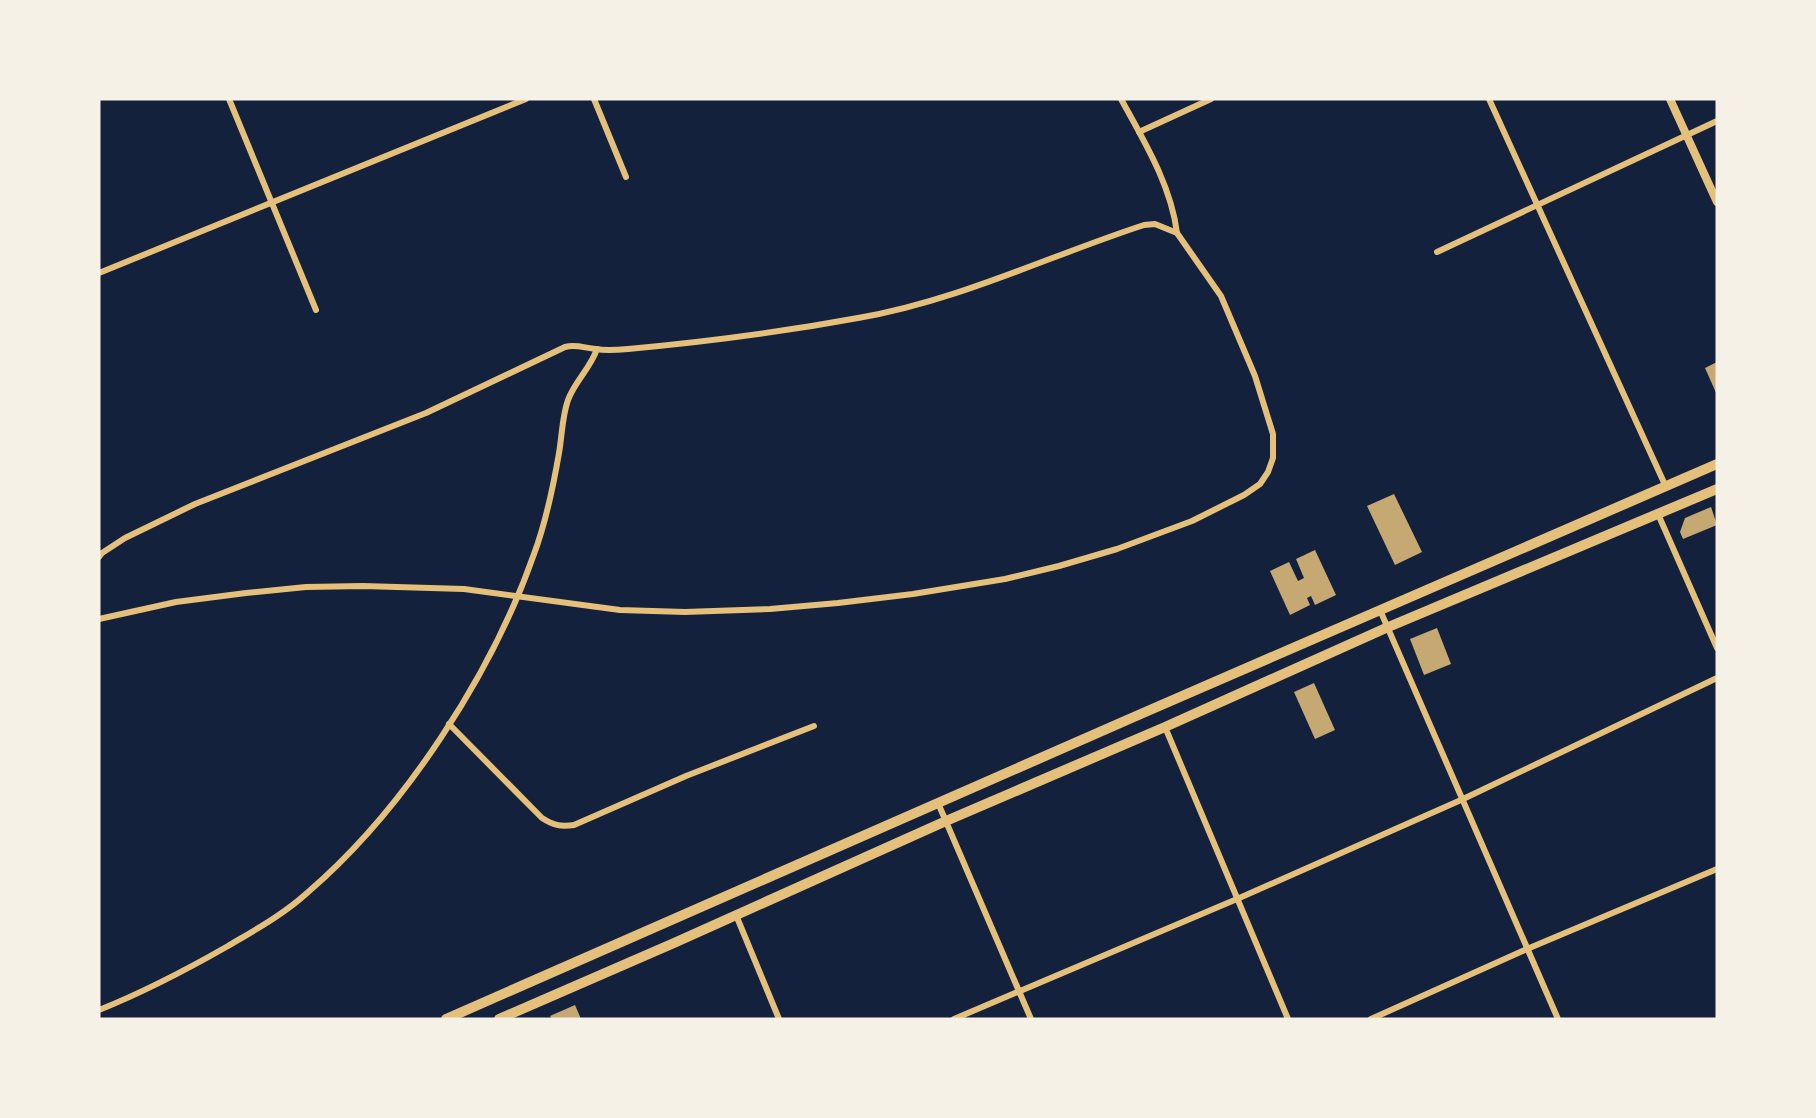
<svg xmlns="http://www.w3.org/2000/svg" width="1816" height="1118" viewBox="0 0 1816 1118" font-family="'Exo 2',sans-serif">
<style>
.building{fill:#c6a872}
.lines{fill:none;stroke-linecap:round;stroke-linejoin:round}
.minor{stroke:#e5c07b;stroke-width:6}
.tertiary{stroke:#e5c07b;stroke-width:8}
.primary{stroke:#e5c07b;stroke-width:10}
</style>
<rect width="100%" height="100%" fill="#14213d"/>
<!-- building -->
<g class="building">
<path d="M1717,362V395L1705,368Z"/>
<path d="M1394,494L1422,552L1395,565L1367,506Z"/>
<path d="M1711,507L1717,525L1683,539L1680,532L1685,518Z"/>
<path d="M1315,550L1336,595L1315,605L1311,596L1307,598L1310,605L1290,615L1270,571L1289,562L1298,581L1304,578L1296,559Z"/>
<path d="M1437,628L1451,664L1424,675L1410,639Z"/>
<path d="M1314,683L1335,730L1315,739L1294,692Z"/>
<path d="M575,1005L581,1019H552L550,1016Z"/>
</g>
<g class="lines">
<!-- minor -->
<g class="minor">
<path d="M229,99L316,310"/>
<path d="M594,99L626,177"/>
<path d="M1121,99C1144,141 1171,185 1177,233"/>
<path d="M1489,99L1666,487"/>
<path d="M1139,132L1211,99"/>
<path d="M1437,252L1717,121"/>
<path d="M99,273L526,99"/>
<path d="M1658,514L1717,648"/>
<path d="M99,557L102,553L125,538L195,504L426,413L565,347C576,344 584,348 596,349C606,351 617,350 628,349C705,342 782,332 858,318C957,301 1049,256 1144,225L1155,224L1177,233L1221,296L1255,376L1273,434V458L1268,472L1260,484L1244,495L1192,521L1117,549L1059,566L1005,579L913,594L838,603L770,609L685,612L620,610L464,589L363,586L306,587L246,593L176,602L99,619"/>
<path d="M1380,610L1558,1019"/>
<path d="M449,724L542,818C553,825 560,827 574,825L686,776L814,726"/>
<path d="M1165,727L1288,1019"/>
<path d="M938,803L1031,1019"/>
<path d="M736,915L779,1019"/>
<path d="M99,1010C144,992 186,970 228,946C255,930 284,914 307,893C404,810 492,674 534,554C546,522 553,488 559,453C562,436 562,417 568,400C575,381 590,369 597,349"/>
<path d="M954,1019L1237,899L1461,800L1717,678"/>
<path d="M1371,1019L1527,949L1717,869"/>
</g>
<!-- tertiary -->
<path class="tertiary" d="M1670,99L1717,202"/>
<!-- primary -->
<g class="primary">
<path d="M446,1019L1143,713L1717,464"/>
<path d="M499,1019L674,943L946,821L1165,727L1386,628L1717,489"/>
</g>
</g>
<!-- border -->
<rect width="1816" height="1118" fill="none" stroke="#f6f1e7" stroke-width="201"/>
</svg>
